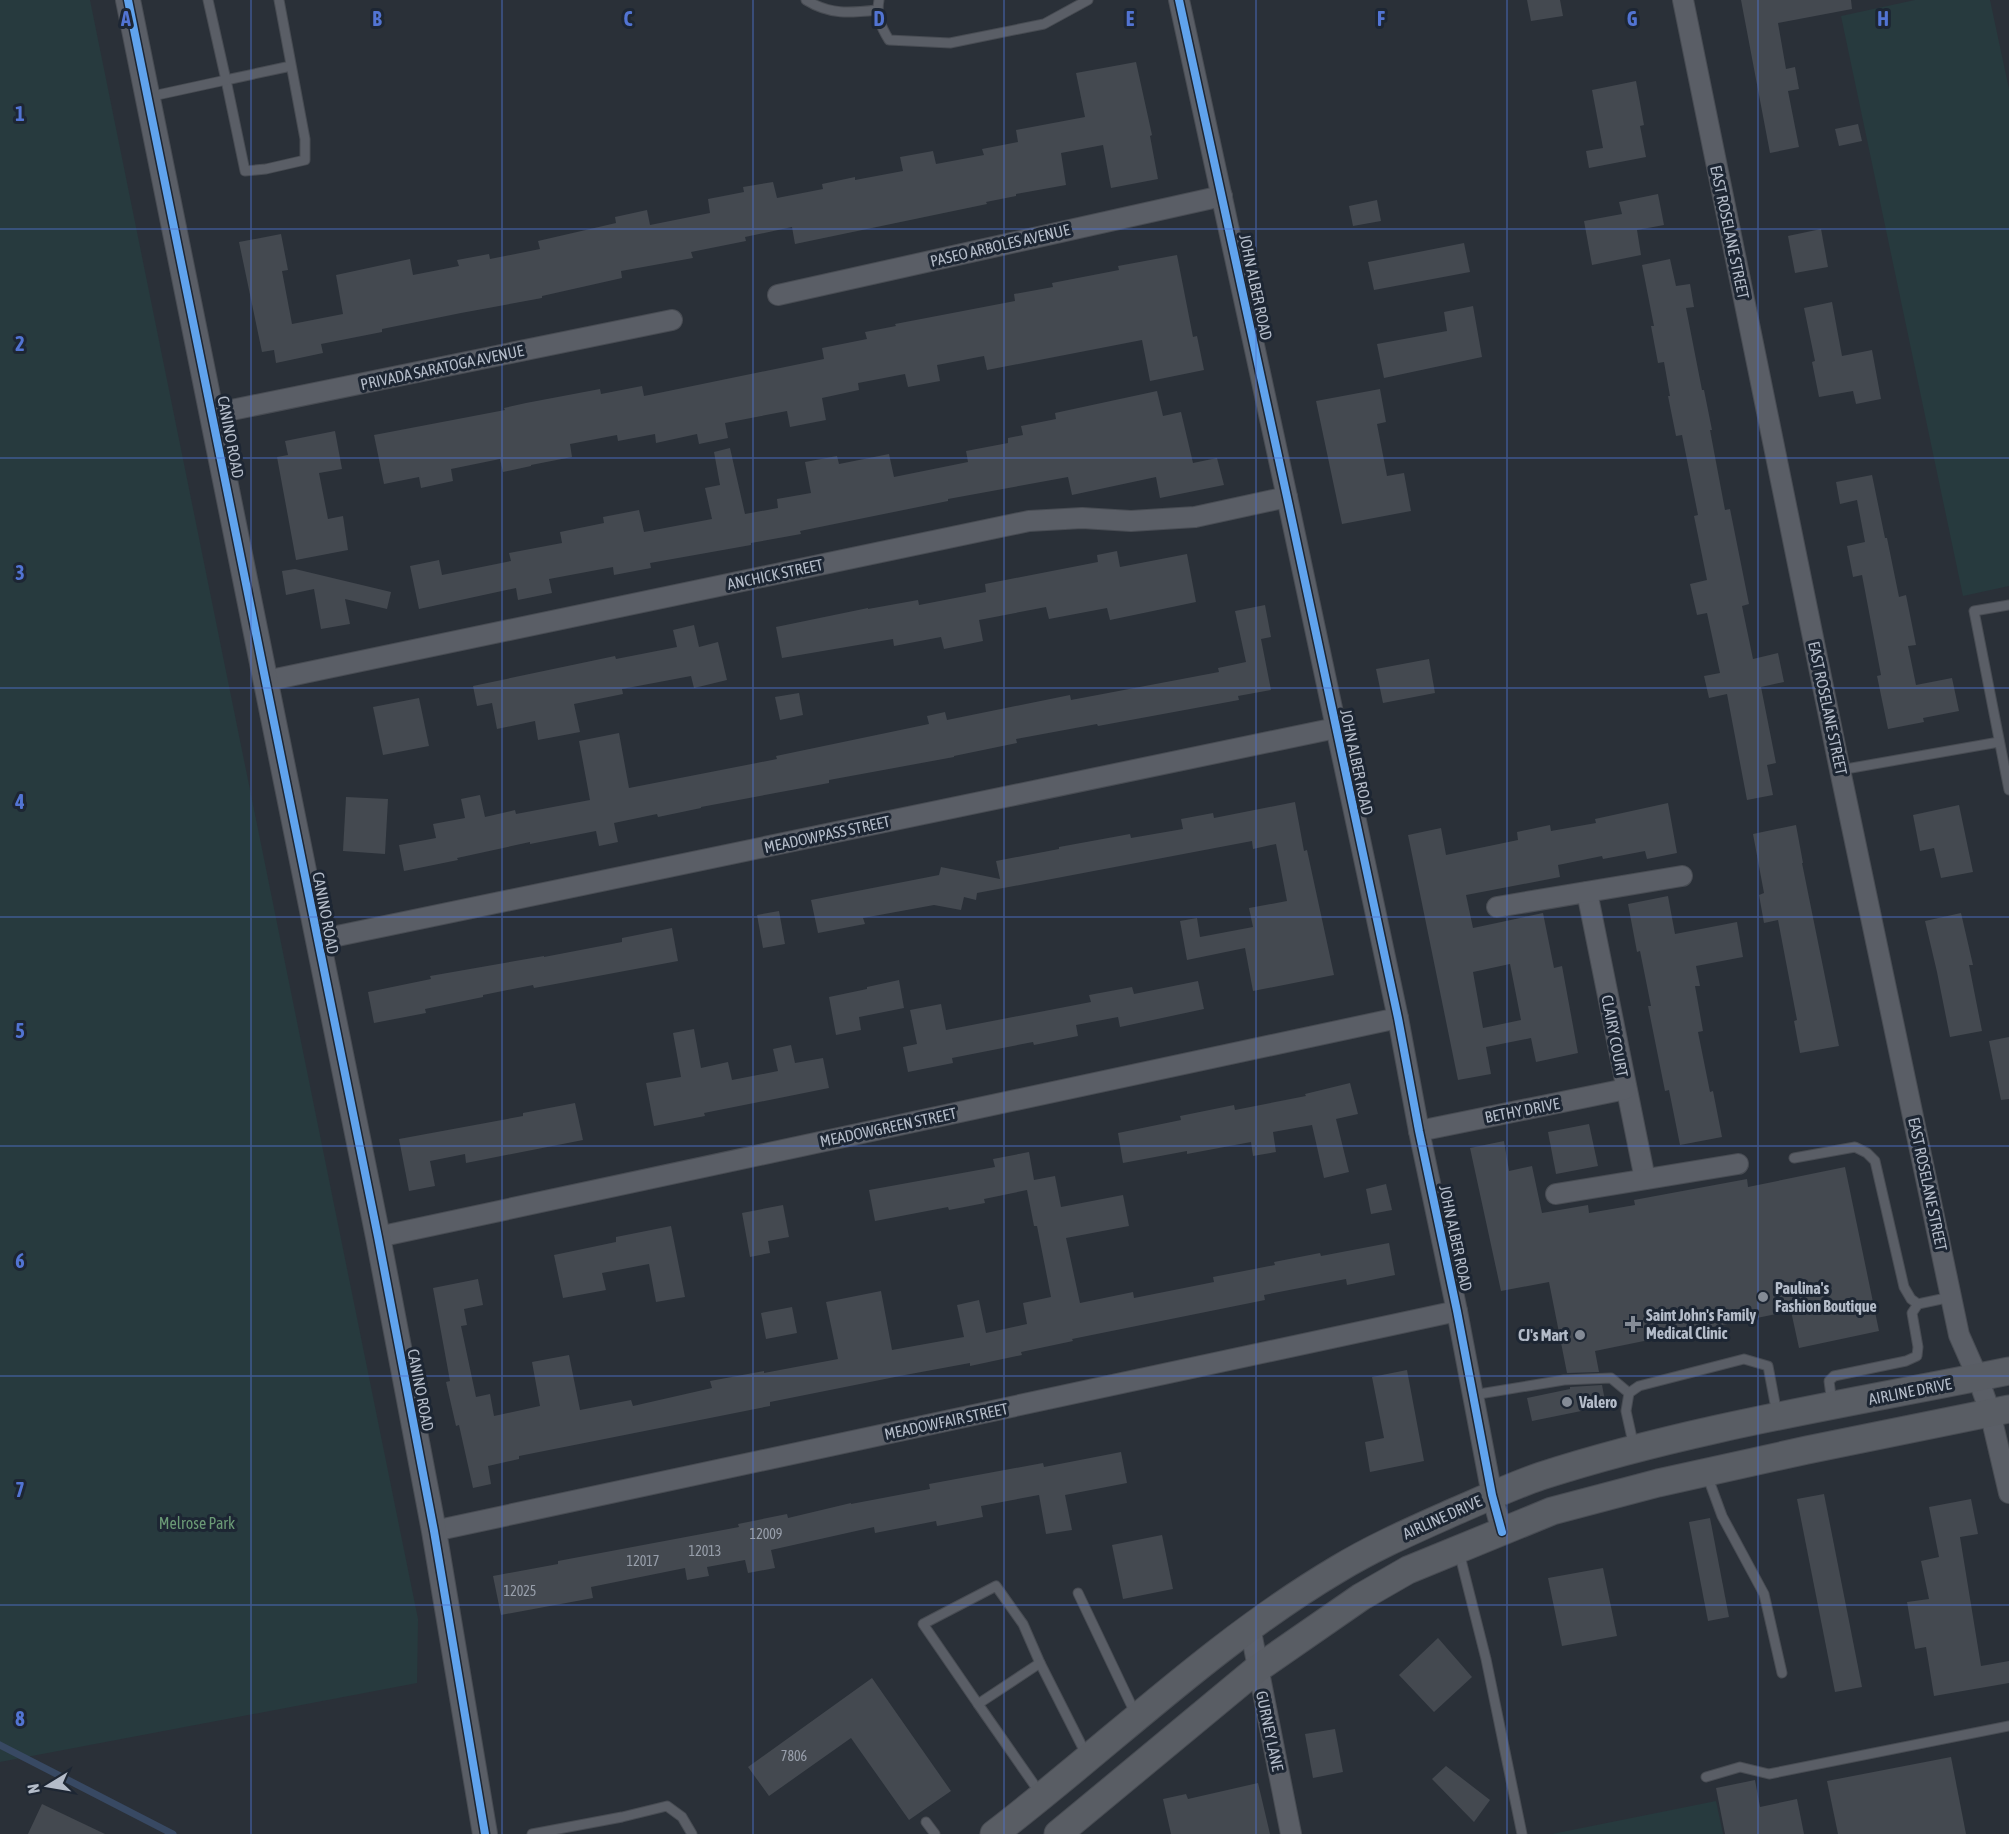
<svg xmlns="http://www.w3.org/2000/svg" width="2009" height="1834" viewBox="0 0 2009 1834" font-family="'Asap Condensed',sans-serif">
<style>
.green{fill:#273a3e}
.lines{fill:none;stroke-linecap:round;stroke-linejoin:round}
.stream{stroke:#384963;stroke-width:7}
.building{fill:#444950;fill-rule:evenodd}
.service-casing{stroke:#484c53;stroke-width:11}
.minor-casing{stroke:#484c53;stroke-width:22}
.tertiary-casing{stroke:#484c53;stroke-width:26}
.secondary-casing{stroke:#484c53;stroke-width:29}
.service{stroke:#5a5e66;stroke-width:9}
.minor{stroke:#5a5e66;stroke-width:20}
.tertiary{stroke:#5a5e66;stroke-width:24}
.secondary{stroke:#595d64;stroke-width:27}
.cycleway-casing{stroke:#1d2633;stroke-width:11}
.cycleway{stroke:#60a3ed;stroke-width:8}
.grid{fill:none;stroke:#5274d3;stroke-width:1.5;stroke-opacity:0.55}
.poi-dot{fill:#848b96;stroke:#1d2633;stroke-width:2}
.labels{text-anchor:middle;stroke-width:6;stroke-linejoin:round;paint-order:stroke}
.number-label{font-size:14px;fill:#989fab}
.street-label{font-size:16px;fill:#b4bcc9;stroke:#1d2633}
.poi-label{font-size:16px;font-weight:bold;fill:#b4bcc9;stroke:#1d2633;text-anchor:start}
.park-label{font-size:16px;fill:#6b9a76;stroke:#1d2633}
.grid-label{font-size:20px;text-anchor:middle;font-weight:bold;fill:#5274d3;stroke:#1d2633;stroke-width:6;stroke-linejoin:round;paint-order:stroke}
</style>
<rect width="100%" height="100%" fill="#2a3038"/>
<!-- green -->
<g class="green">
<path d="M0,0H90L418,1619L417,1683L0,1762Z"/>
<path d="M1915,0H1990L2009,89V586L1963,596L1841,16Z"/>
<path d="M1716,1801L1723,1834H1552Z"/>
</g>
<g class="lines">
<!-- stream -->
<path class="stream" d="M0,1745L173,1834"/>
</g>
<!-- building -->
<g class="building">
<path d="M1527,0H1560L1563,16L1531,21Z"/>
<path d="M1741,0H1851L1852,9L1778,23L1786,69L1795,67L1799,89L1788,91L1799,147L1770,153Z"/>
<path d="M1136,62L1152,135L1150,136L1158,179L1111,188L1103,145L1061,153L1066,185L1016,194V196L986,202L987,204L795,244L792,227L745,237L746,241L691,252L693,258L621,271L622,278L542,296V298L461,313L382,329V332L321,344L323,353L276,363L274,350L262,352L239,242L281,234L288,270L282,271L292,324L343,314L336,275L410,259L413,275L459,266L457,260L489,254L490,259L540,249L538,241L616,223L615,217L647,210L650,225L710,213L708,199L744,192L743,187L773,182L777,198L823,189L822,184L855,177V180L903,171L900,157L933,151L936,164L984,155L982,149L1018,142L1016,130L1085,117L1076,73Z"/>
<path d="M1636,81L1644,125L1640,126L1646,157L1589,168L1586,151L1603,148L1592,90Z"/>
<path d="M1858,124L1862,141L1839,146L1835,129Z"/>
<path d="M1658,194L1664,225L1637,230L1641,255L1592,265L1584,221L1622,214L1619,202Z"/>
<path d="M1377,200L1381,221L1353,226L1349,206Z"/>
<path d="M1821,229L1828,267L1795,273L1788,236Z"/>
<path d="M1464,243L1470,272L1374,290L1368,262Z"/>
<path d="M1177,255L1193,337L1197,336L1204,370L1150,381L1142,340L987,370L984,356L937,365L940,381L908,387L905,374L858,383L859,390L822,398L826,420L790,427L787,411L725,423L728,438L699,444L697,434L656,443L655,434L618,441L617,435L570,444L572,457L531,465V466L503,472L500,459L451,469L453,481L421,488L419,477L384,484L374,435L505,410L504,408L526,403L600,389L601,394L642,386L644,396L824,359L822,348L867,339L865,332L896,326L895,324L1015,301L1014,294L1053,287L1052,283L1119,270L1118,266Z"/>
<path d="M1670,259L1676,286L1690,284L1694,307L1686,308L1702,390H1704L1712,430H1710L1725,510L1730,509L1749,604L1742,606L1753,659L1778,653L1784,682L1761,687L1776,763L1767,765L1773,795L1747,800L1727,694L1709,698L1704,676L1720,673L1707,613L1697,615L1690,584L1707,580L1694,516L1698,515L1682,435L1676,436L1668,396H1670L1664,362L1658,363L1651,326H1654L1642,265Z"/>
<path d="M1832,302L1842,356L1872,350L1881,399L1856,404L1853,391L1819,397L1812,362L1815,361L1804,308Z"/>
<path d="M1473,306L1482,357L1384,378L1377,344L1447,331L1444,312Z"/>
<path d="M1380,389L1386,422L1377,424L1387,476L1404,473L1411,511L1342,524L1316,401Z"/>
<path d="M1157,391L1163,416L1181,412L1193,463L1217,458L1224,485L1160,498L1156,477L1072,495L1068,477L948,499V501L800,531L801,534L751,543V545L650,563L651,568L614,575L613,567L549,579L552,593L518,600L516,588L419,609L410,566L439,560L442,575L511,561L509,553L562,543L560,532L604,523L603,517L639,510L644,532L712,519L705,488L720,485L714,452L730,448L745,514L778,508L777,499L811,493L805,462L837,456L839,464L889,454L894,477L968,462L966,451L1008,443V438L1023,435L1021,426L1056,419L1055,413Z"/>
<path d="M335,431L342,469L319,473L328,519L343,516L348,550L296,560L277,457L288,455L285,441Z"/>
<path d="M1872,475L1885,538H1887L1899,597L1906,595L1916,645L1908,646L1916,685L1952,678L1959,711L1923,718L1924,722L1888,729L1877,676L1881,675L1862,575L1853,577L1847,546L1865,542L1857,500L1840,504L1836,482Z"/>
<path d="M1117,551L1120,567L1187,554L1196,602L1110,620L1107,608L1049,619L1046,607L979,620L983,641L944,649L941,637L894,646L893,639L782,658L776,627L868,608V609L918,600L919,605L986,592L985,584L1098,562L1097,555Z"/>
<path d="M295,569L391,592L387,609L345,599L350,624L321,629L314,589L286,595L282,571Z"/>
<path d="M1265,605L1271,637L1261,639L1271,690L1238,696L1239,700L1098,726L1097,724L1016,739L1017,743L954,756V757L829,780V783L701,807V808L658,817L657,814L614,823L618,842L599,846L596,831L530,844V842L457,858L458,860L404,871L399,845L436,838L433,824L465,818L461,799L480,795L485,817L515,810L516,814L590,800L579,741L619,733L629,788L777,759L776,756L929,724L927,716L945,712L947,720L1070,695L1071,700L1219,672L1218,668L1246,662L1235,611Z"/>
<path d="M694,625L699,647L718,642L727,680L694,688L691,676L622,689L623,694L574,704L580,732L538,740L535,721L497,729L492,703L477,706L473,686L615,656L616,659L677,647L673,630Z"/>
<path d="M1429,659L1435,693L1383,703L1376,669Z"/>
<path d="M799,693L803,715L780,720L775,697Z"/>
<path d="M419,698L429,746L383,755L373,707Z"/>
<path d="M346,797L388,799L385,854L343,851Z"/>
<path d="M1295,802L1304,851L1307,850L1334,975L1253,991L1245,948L1187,960L1180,921L1197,918L1200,937L1253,927L1249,908L1287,901L1276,844L1253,849L1252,841L977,893L976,900L964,897L961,910L934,905L863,918L865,924L818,933L811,900L939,875L941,867L1000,879L996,861L1059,849V847L1130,834L1131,838L1183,829L1181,819L1213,813L1214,818Z"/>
<path d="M1668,803L1677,853L1647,859L1645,851L1603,859L1602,856L1558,865L1560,877L1466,895L1473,928L1543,913L1554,968L1562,966L1578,1053L1536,1062L1531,1038L1486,1047L1491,1074L1458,1080L1408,835L1441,828L1446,855L1518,840L1517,832L1550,825L1551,831L1596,823L1595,819ZM1510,964L1521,1020L1483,1028L1473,972Z"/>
<path d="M1959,805L1973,872L1941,878L1934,848L1920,851L1913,815Z"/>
<path d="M1796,825L1803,863H1802L1839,1046L1800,1053L1794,1021L1797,1020L1778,920L1764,923L1759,895L1764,893L1753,834Z"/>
<path d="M1668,896L1675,934L1737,922L1743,957L1696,966L1700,986H1695L1703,1031L1698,1032L1710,1092L1713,1091L1722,1137L1680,1145L1669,1090L1665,1091L1648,1006H1651L1640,951L1637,952L1628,904Z"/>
<path d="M779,911L785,944L763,948L757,915Z"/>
<path d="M1961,913L1973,965H1969L1982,1031L1950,1037L1937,972L1925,921Z"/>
<path d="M672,928L678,961L534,988L533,985L483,995V997L425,1009L426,1013L374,1023L368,992L431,979L430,976L544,956V957L622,942V938Z"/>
<path d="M899,980L904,1008L859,1017L861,1030L836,1035L829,997L867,989V987Z"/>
<path d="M1198,981L1204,1009L1120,1027L1118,1017L1076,1025L1078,1036L1034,1045L1033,1042L952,1058L953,1063L908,1072L903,1047L917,1044L910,1010L941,1004L946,1030L1091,1002L1089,995L1132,987L1134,994Z"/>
<path d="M694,1029L701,1068L728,1062L732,1080L778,1071L773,1049L791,1045L795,1063L823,1058L829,1088L704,1113L705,1116L654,1126L646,1083L681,1077L673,1033Z"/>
<path d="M2009,1037V1099L2001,1100L1989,1041Z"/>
<path d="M1350,1083L1358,1114L1336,1119L1349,1172L1324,1178L1312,1125L1273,1132L1276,1152L1253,1156L1251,1142L1187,1154V1151L1123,1163L1118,1133L1181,1120L1180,1116L1234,1105L1235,1110L1306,1096L1305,1094Z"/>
<path d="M575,1103L583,1140L466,1163L465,1154L430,1161L435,1186L409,1191L399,1139L523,1116V1113Z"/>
<path d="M1589,1124L1598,1166L1556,1174L1548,1132Z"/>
<path d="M1504,1141L1509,1171L1532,1166L1542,1213L1588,1205L1589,1213L1635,1205L1634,1200L1747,1179L1748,1187L1845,1167L1879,1331L1799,1348L1791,1311L1595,1351L1599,1372L1567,1373L1549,1282L1501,1291L1470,1148Z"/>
<path d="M1029,1152L1034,1180L1055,1176L1061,1207L1123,1195L1129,1226L1066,1238L1080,1303L1133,1292L1134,1298L1214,1282L1213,1277L1275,1265L1274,1262L1320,1253L1321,1256L1389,1243L1395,1275L1347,1285L1346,1279L1264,1295L1265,1300L1072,1339L1073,1341L1021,1352L1022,1355L970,1366V1363L905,1375L770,1402V1406L519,1456V1459L488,1466L491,1484L473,1488L459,1425L456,1426L446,1382L450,1381L433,1288L478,1279L483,1305L464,1309L467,1325L461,1326L476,1397L490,1394L494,1416L540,1406L532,1362L569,1355L580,1410L631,1400L633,1406L712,1388L710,1381L764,1371V1373L838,1359L826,1302L881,1291L892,1350L964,1337L957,1305L979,1300L986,1333L1027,1324L1023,1303L1051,1297L1037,1226H1034L1027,1190L984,1199L985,1203L949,1210L948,1207L875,1221L869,1190L995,1167L993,1159Z"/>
<path d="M1386,1184L1392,1210L1371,1214L1366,1189Z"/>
<path d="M783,1205L789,1237L768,1241L770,1253L750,1257L742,1213Z"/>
<path d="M671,1226L685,1297L656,1302L649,1264L602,1273L606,1290L563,1298L554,1255L616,1242V1237Z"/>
<path d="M792,1307L797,1333L766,1339L761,1313Z"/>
<path d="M1407,1370L1424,1461L1370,1472L1365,1442L1384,1438L1372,1377Z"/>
<path d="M1602,1385L1606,1406L1532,1421L1527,1398L1570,1389V1387Z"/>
<path d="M1121,1452L1127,1483L1065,1495L1072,1530L1046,1534L1039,1495L981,1506L983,1517L937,1526L936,1521L875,1533L874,1527L771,1550L775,1568L748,1573L745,1560L707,1567L709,1576L687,1580L685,1568L591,1587L593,1598L501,1615L493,1576L558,1564V1561L739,1527L738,1524L787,1514L788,1518L851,1503V1504L930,1489L929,1484L1043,1463L1044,1467Z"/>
<path d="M1824,1494L1862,1687L1835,1692L1797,1499Z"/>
<path d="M1971,1499L1978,1534L1960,1537L1981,1666L2009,1661V1683L1934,1696L1926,1647L1915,1649L1907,1602L1929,1599L1921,1561L1939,1557L1929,1507Z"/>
<path d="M1710,1518L1729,1617L1708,1621L1689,1522Z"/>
<path d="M1162,1535L1173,1589L1123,1599L1112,1545Z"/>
<path d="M1603,1568L1617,1636L1562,1646L1548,1578Z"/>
<path d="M1438,1638L1472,1677L1434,1712L1399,1675Z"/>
<path d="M872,1678L951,1791L909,1820L851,1738L769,1796L748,1767Z"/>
<path d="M1335,1729L1343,1772L1313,1778L1305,1734Z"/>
<path d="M1951,1757L1966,1834H1838L1827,1781Z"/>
<path d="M1446,1766L1490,1800L1474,1822L1432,1779Z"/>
<path d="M1755,1780L1760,1807L1797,1799L1804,1834H1725L1716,1788Z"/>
<path d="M1258,1783L1270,1834H1171L1163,1799L1186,1794L1188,1799Z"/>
<path d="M42,1804L105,1834H28Z"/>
</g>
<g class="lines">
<!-- service casing -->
<g class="service-casing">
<g id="service">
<path d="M279,0L305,139V160L266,169L245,171L226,80L291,66"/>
<path d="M806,0C830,15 850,13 877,10"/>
<path d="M879,0C876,16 881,27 889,40L950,43L1044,24L1088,0"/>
<path d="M148,97L226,80L208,0"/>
<path d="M2009,605L1974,611L2009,790"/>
<path d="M1840,770L1999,742"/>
<path d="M1794,1158L1855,1147L1867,1153L1875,1161L1904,1287L1911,1299L1918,1304L1951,1297"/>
<path d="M1473,1395L1564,1380L1611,1378L1629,1393"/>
<path d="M1832,1403L1829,1381L1834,1376L1906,1361L1917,1356L1918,1347L1912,1313L1918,1304"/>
<path d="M1634,1447L1626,1411L1629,1393L1639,1386L1744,1359L1768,1366L1777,1414"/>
<path d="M1707,1475L1722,1516L1764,1594L1782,1673"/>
<path d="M1459,1552L1486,1659L1522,1834"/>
<path d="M1078,1593L1136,1715"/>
<path d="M978,1704L923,1624L996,1586L1023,1624L1040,1663"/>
<path d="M1706,1777L1740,1767L1769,1774L2009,1726"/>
<path d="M1040,1793L978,1704L1040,1663L1087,1756"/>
<path d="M926,1822L935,1834"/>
<path d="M532,1834L622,1817L667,1806L682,1817L692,1834"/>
</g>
</g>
<!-- minor casing -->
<g class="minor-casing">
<g id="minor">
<path d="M1179,0L1287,497L1398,1018L1419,1131L1457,1311L1492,1495L1502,1532"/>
<path d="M1683,0L1840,770L1959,1335L1978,1378L1990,1412L2009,1493"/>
<path d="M778,295L1222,196"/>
<path d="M212,414L672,320"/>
<path d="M266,681L1029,521L1082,518L1131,521L1195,517L1287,497"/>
<path d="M1587,892L1645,1179"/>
<path d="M1497,907L1682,876"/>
<path d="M318,940L1336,728"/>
<path d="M1419,1131L1626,1089"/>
<path d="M1556,1194L1738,1164"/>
<path d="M378,1237L1398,1018"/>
<path d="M434,1531L1457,1311"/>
<path d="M1250,1627L1291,1834"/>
</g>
</g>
<!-- tertiary casing -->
<g class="tertiary-casing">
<path id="tertiary" d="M128,0L378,1237L434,1531L485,1834"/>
</g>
<!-- secondary casing -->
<g class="secondary-casing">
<g id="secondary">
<path d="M994,1834C1109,1746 1213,1643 1338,1569C1376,1546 1416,1529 1456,1511C1484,1499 1512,1486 1541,1476C1693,1427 1852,1403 2009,1371"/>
<path d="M1058,1834L1257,1669L1361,1597L1408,1570L1552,1511L1658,1483L1807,1450L2009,1409"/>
</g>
</g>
<!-- service -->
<use href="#service" class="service"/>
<!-- minor -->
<use href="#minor" class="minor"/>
<!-- tertiary -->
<use href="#tertiary" class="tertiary"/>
<!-- secondary -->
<use href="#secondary" class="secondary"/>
<!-- cycleway casing -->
<g class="cycleway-casing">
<g id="cycleway">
<path d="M128,0L378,1237L434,1531L485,1834"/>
<path d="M1179,0L1287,497L1398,1018L1419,1131L1457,1311L1492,1495L1502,1532"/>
</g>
</g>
<!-- cycleway -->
<use href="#cycleway" class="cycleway"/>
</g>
<!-- grid -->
<path class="grid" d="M251,0V1834M502,0V1834M753,0V1834M1004,0V1834M1256,0V1834M1507,0V1834M1758,0V1834M0,229H2009M0,458H2009M0,688H2009M0,917H2009M0,1146H2009M0,1376H2009M0,1605H2009"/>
<!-- markers -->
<g class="poi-dot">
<circle cx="1763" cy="1297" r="6"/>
<path d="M1630 1315h6v6h6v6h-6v6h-6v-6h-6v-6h6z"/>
<circle cx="1580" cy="1335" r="6"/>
<circle cx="1567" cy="1402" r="6"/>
</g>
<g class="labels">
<!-- number labels -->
<g class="number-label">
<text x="766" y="1539">12009</text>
<text x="705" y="1556">12013</text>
<text x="643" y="1566">12017</text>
<text x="520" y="1596">12025</text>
<text x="794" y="1761">7806</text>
</g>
<!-- street labels -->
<g class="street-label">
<text transform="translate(1730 232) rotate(78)" y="6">EAST ROSELANE STREET</text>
<text transform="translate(1000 245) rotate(-13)" y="6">PASEO ARBOLES AVENUE</text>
<text transform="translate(1256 287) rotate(78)" y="6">JOHN ALBER ROAD</text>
<text transform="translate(442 367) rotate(-12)" y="6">PRIVADA SARATOGA AVENUE</text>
<text transform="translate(231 437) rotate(79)" y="6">CANINO ROAD</text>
<text transform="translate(775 574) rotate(-12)" y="6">ANCHICK STREET</text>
<text transform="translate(1828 708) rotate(78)" y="6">EAST ROSELANE STREET</text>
<text transform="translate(1357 762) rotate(78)" y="6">JOHN ALBER ROAD</text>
<text transform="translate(827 834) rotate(-12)" y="6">MEADOWPASS STREET</text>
<text transform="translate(326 913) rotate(79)" y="6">CANINO ROAD</text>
<text transform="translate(1615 1036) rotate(79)" y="6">CLAIRY COURT</text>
<text transform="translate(1522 1110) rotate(-11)" y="6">BETHY DRIVE</text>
<text transform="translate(888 1127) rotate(-12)" y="6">MEADOWGREEN STREET</text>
<text transform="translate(1928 1184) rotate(78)" y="6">EAST ROSELANE STREET</text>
<text transform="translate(1456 1238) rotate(78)" y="6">JOHN ALBER ROAD</text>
<text transform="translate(421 1390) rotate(79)" y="6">CANINO ROAD</text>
<text transform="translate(1910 1391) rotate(-11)" y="6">AIRLINE DRIVE</text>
<text transform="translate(946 1421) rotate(-12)" y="6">MEADOWFAIR STREET</text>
<text transform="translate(1442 1517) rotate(-24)" y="6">AIRLINE DRIVE</text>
<text transform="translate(1270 1731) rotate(78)" y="6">GURNEY LANE</text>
</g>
<!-- poi labels -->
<g class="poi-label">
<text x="1775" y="1294">Paulina's<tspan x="1775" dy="18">Fashion Boutique</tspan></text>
<text x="1646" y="1321">Saint John's Family<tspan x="1646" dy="18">Medical Clinic</tspan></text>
<text x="1568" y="1341" text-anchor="end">CJ's Mart</text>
<text x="1579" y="1408">Valero</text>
</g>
<!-- park labels -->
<g class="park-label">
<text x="197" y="1529">Melrose Park</text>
</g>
</g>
<g class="grid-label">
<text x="126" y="26">A</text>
<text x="377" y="26">B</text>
<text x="628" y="26">C</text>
<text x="879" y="26">D</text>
<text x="1130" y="26">E</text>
<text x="1381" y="26">F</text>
<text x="1632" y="26">G</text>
<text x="1883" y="26">H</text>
<text x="20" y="121">1</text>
<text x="20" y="351">2</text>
<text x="20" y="580">3</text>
<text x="20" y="809">4</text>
<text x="20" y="1038">5</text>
<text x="20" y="1268">6</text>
<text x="20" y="1497">7</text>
<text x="20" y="1726">8</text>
</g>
<!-- north arrow -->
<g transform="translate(48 1786) rotate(259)" stroke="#1d2633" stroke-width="4.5" paint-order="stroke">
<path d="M0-4.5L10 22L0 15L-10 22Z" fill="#b4bcc9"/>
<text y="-9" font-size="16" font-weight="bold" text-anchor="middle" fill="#b4bcc9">N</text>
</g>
</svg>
